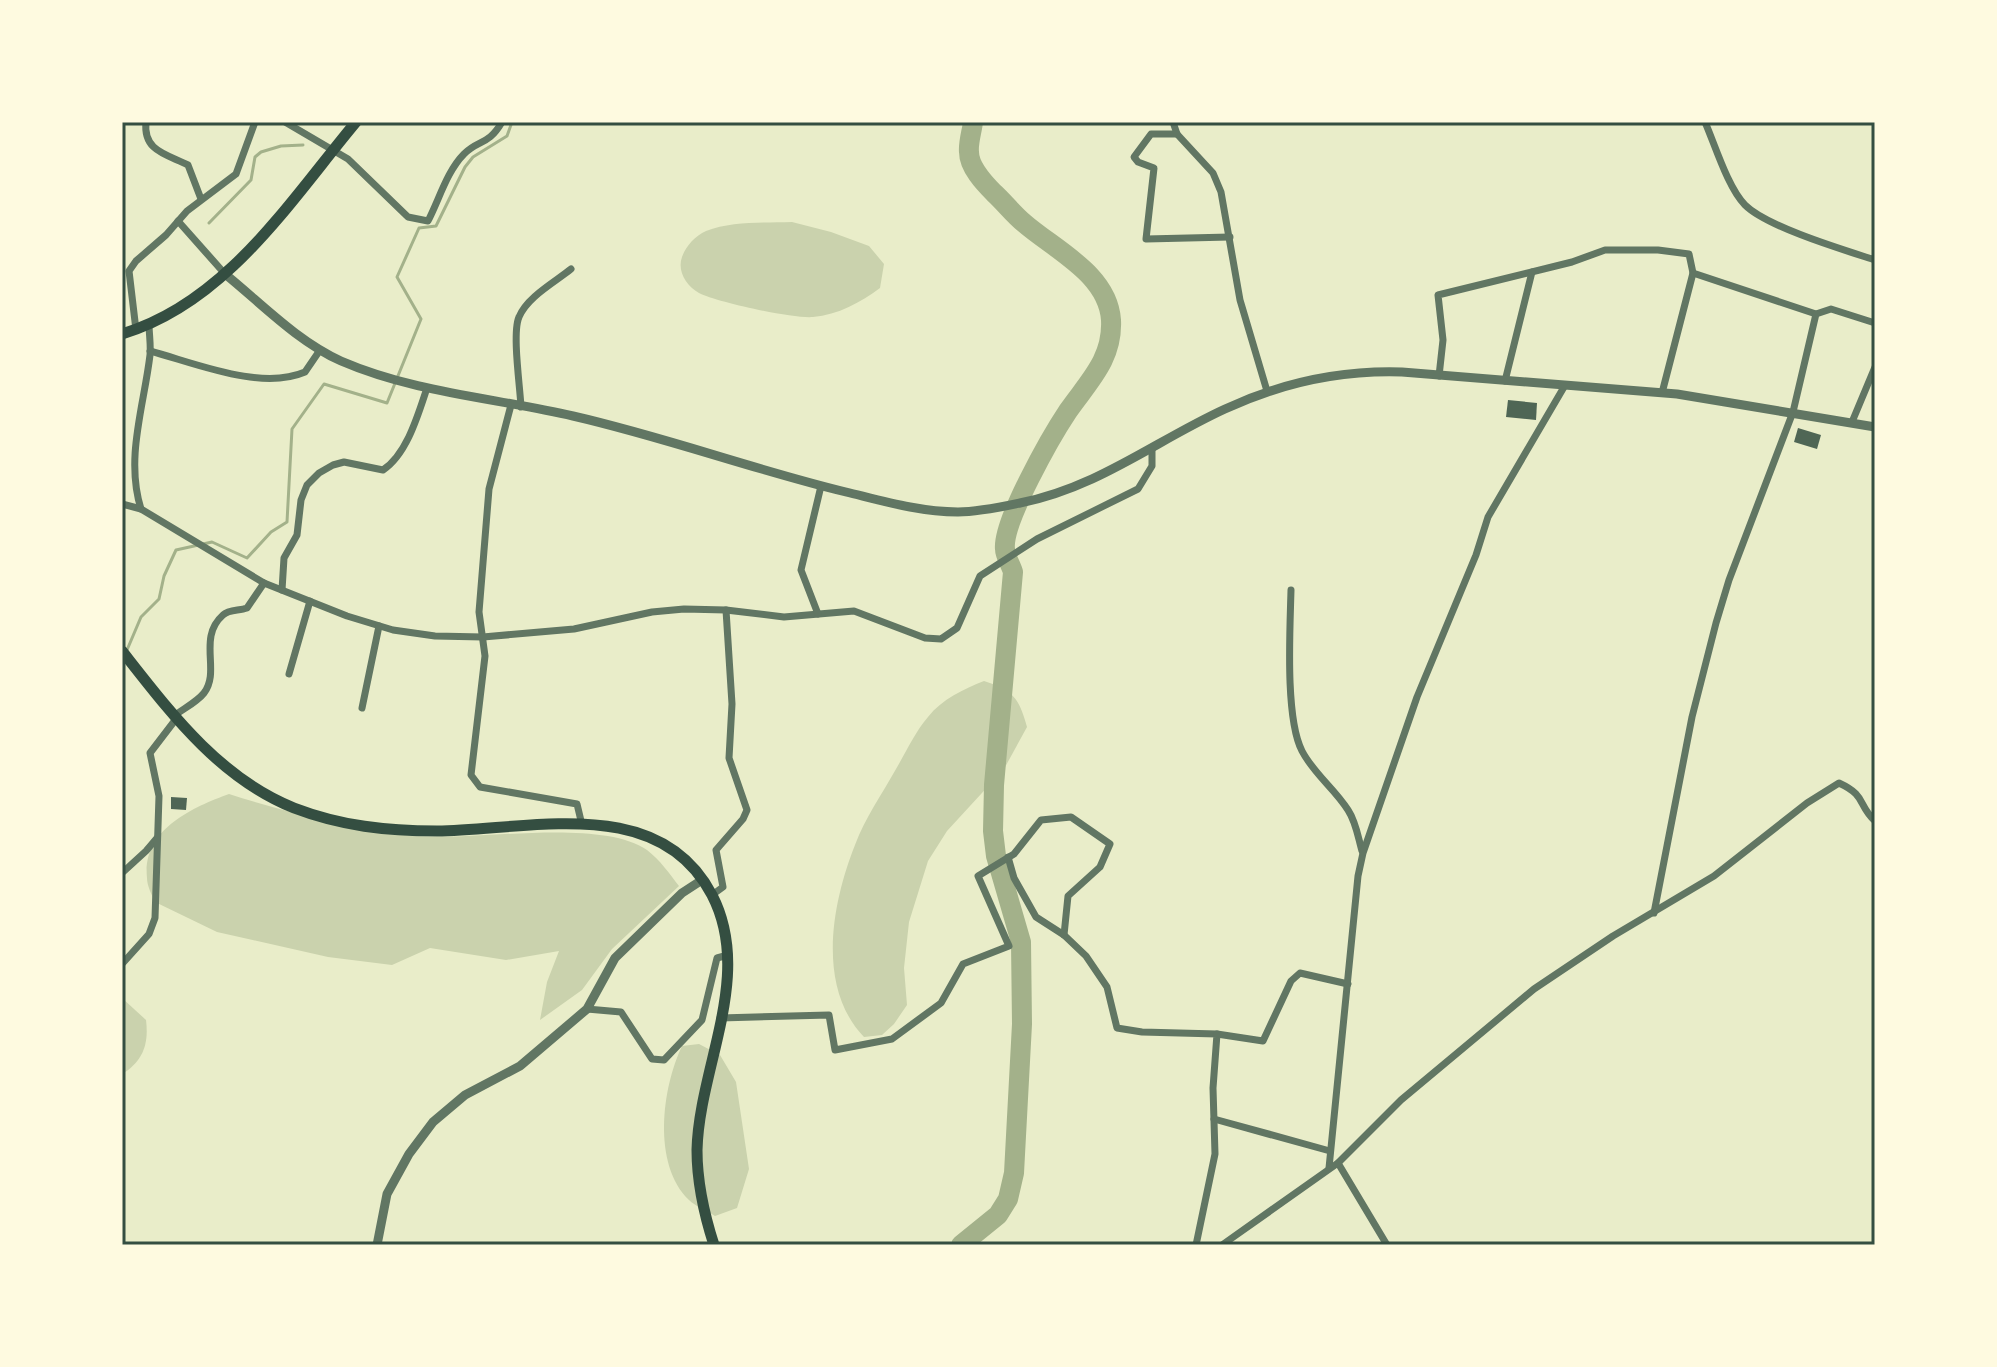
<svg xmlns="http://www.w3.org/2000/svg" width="1997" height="1367" viewBox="0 0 1997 1367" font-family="Raleway,sans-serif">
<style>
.green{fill:#cad2ad}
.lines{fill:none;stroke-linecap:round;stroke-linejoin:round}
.stream{stroke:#a3b18a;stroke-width:3}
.river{stroke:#a3b18a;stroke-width:20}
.building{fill:#4f6655}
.minor{stroke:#617663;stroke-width:7}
.tertiary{stroke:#617663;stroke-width:9}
.primary{stroke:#344e41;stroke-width:11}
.neatline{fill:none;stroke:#344e41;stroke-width:3}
</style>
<rect width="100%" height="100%" fill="#e9edc9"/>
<!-- green -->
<g class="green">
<path d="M792,222L831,232L869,246L884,264L880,288C861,302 838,315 813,317C794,319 716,302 699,293C686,286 677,271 682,257C686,246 695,236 706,231C732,221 765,223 792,222Z"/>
<path d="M984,681C1013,690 1019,698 1027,727L1004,769L947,831L928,861L909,922L904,968L907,1005L894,1024L882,1035L864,1037C816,987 832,903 855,845C865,818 882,794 896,769C906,752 915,732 928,717C942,699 964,689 984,681Z"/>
<path d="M229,794C285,812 354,829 412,836C472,842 599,817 647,850C660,860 669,873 679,886L612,949L582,990L540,1020L547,982L559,951L506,960L430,948L392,965L328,957L217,932L155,902C152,895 147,886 147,878C142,830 191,808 229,794Z"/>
<path d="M122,998L146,1020C149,1044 143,1061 122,1074Z"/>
<path d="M699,1044L720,1055L736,1082L749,1169L737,1208L715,1216C707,1211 695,1206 689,1200C652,1164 662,1088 682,1046Z"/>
</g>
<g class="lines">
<!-- stream -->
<g class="stream">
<path d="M209,223L251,180L255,157L261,152L281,146L303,145"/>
<path d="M127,650L141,617L159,599L164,576L176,550L212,542L247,558L271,532L287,522L292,429L324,384L387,403L421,319L397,277L419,228L436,226L465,167L473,157L507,136L512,122"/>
</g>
<!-- river -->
<path class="river" d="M961,1245L998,1215L1008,1199L1014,1173L1022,1024L1021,942L996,856L993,831L994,785L1013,572C1011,565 1005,556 1005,549C1002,522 1052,435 1068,411C1089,381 1113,359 1111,320C1108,274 1055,250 1024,223C1013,214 1004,202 994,193C984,183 969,167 969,152C968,143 972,131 973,122"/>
</g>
<!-- building -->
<g class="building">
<path d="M1508,400L1537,403L1536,420L1506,417Z"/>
<path d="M1798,428L1821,435L1817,449L1794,442Z"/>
<path d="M171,797L187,798L186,810L171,809Z"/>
</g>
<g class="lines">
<!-- minor -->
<g class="minor">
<path d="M146,122C143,151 166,154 188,165L201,199"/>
<path d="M285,122L348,159L408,217L428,221C439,200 447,171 464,154C479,139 488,146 502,122"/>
<path d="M1173,122L1177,134L1213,173L1221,192L1240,300L1267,391"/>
<path d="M1705,122C1715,145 1728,188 1745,205C1767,227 1844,250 1875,260"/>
<path d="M1177,134H1151L1134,157L1138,162L1154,168L1146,239L1230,237"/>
<path d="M178,221L225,274"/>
<path d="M136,330L129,271L136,261L166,235L187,211L236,174L255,122"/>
<path d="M150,351C195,363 261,391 305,372L320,350"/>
<path d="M1439,376L1443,340L1438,295L1572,262L1605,250H1658L1689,254L1693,273L1816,314"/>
<path d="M1505,381L1532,272"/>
<path d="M1662,393L1693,273"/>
<path d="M511,405L489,489L479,612L485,656L471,775L480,787L577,804L582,825"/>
<path d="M521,407C520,386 512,333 519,317C527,297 555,282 571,269"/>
<path d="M1852,422L1875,367"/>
<path d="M122,504L141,509L264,583L347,616L393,630L435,636L483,637L574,629L652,612L684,609L726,610L784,617L854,611L925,638L941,639L957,628L980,576L1037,539L1138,489L1152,466V450"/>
<path d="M141,509C125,458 144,406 150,355C151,345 149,334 149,323"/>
<path d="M282,590L284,558L297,535L301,500L307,485L319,473L333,465L344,462L383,470C407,454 418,415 427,388"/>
<path d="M1291,590C1290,630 1285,718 1302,751C1314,774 1334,788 1348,810C1356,822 1358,837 1362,851"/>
<path d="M818,614L801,570L821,486"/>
<path d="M289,674L310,601"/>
<path d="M362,708L379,626"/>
<path d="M174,716C183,709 197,702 204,693C221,671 197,638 223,615C229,609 239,611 247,608L264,583"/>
<path d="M1008,857L1014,878L1036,917L1064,935L1086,956L1107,987L1117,1028L1142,1032L1217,1034L1213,1088L1215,1154L1196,1245"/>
<path d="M122,873L146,851L157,838"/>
<path d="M712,895L723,887L716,850L743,819L747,810L729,758L732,704L726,610"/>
<path d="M1654,913L1692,717L1716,623L1729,580L1793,412L1816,314L1831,309L1875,323"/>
<path d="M122,964L149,934L155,918L159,796L150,753L176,719"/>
<path d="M587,1009L621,1012L652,1059L664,1060L702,1020L717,958L728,955"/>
<path d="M720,1018L829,1015L835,1050L892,1039L941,1003L963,964L1009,946L978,876L1014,854L1041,820L1071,817L1110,844L1100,867L1068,896L1064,935"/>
<path d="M1217,1034L1263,1041L1291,981L1300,973L1348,984"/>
<path d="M1214,1119L1330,1151"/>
<path d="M1338,1163L1387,1245"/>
<path d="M1329,1168L1358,876L1363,853L1417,697L1476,555L1488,517L1564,387"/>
<path d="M1222,1245L1338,1163L1401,1100L1534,989L1613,936L1714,876L1807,803L1839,783C1867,796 1857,804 1875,821"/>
</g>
<!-- tertiary -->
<g class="tertiary">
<path d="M225,274C262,304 297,341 341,361C415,393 496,398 573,416C665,437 755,470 846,492C883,501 920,512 958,512C978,512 1001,507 1020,503C1099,487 1155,441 1225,409C1281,383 1341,370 1402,372L1677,394L1875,427"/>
<path d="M377,1245L387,1194L409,1154L433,1122L465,1095L520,1066L587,1009L615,958L682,893L702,880"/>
</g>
<!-- primary -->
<g class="primary">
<path d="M122,334C226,303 290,201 356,122"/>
<path d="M122,651C170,712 219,778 294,808C341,826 387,831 437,831C530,830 659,793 712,895C754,976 699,1067 697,1150C697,1184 704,1214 714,1245"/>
</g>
</g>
<!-- border -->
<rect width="1997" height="1367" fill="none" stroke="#fefae0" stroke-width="248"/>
<rect x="124" y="124" width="1749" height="1119" class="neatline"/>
</svg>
